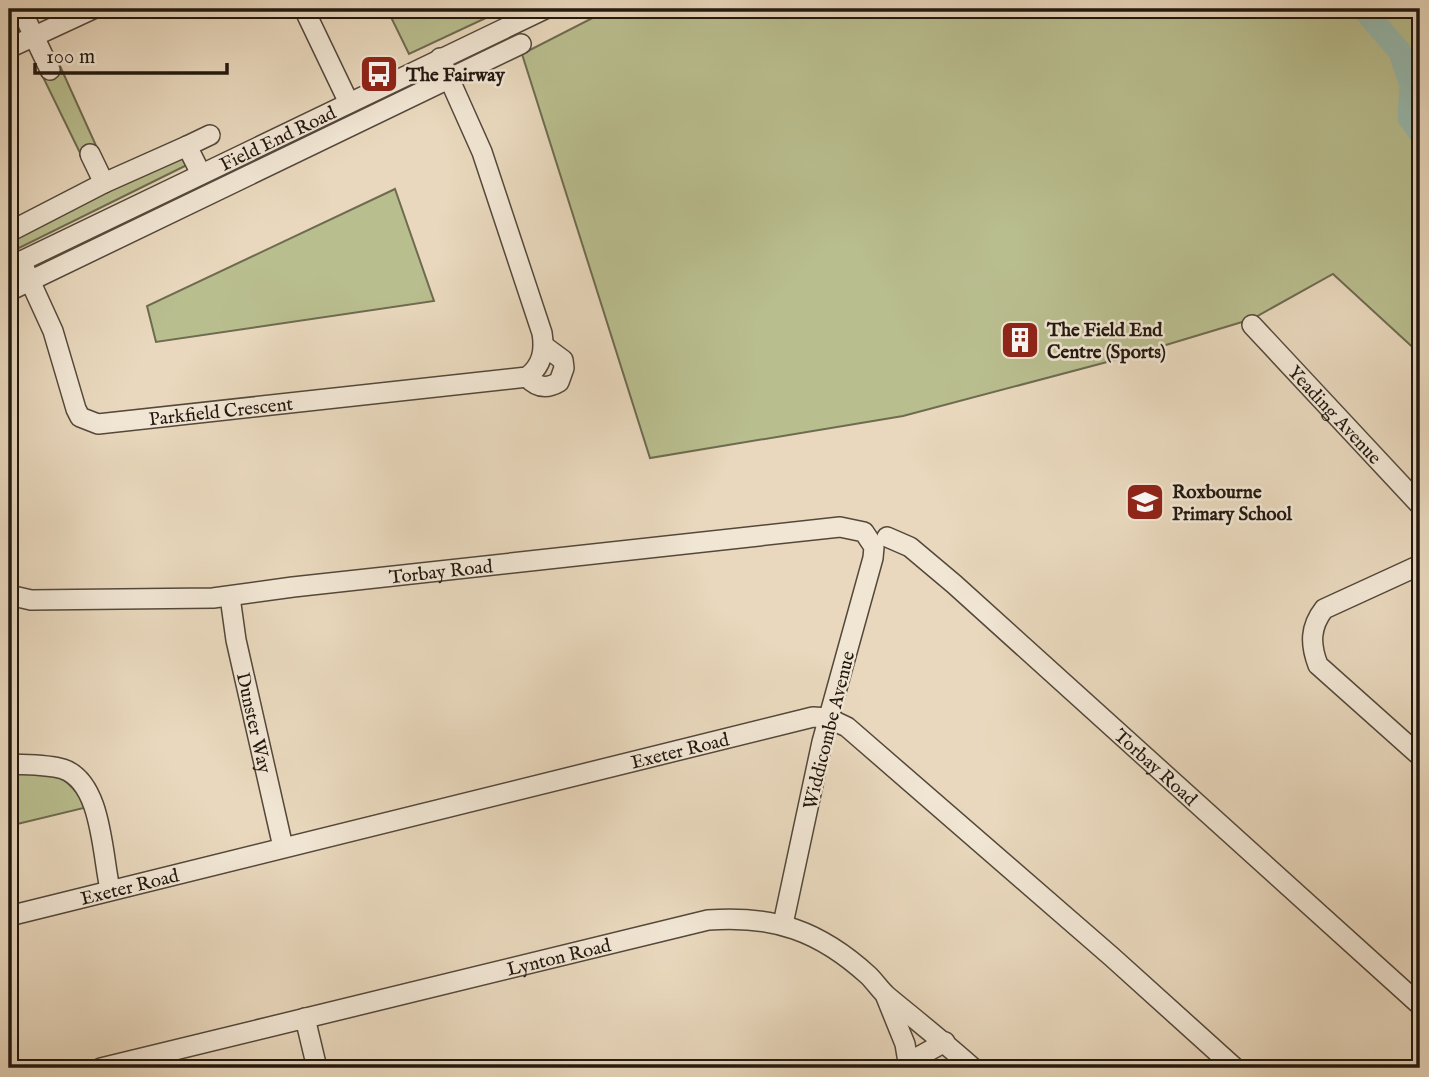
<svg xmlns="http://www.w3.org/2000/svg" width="1429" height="1077" viewBox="0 0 1429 1077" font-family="'IM FELL English',serif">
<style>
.green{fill:#b9be8f;stroke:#6e6b50;stroke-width:2}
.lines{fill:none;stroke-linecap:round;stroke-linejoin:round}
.river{stroke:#97baaf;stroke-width:23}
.minor-casing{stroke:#54483b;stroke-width:22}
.minor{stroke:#f1e6d4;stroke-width:19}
.labels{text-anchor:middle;stroke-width:5;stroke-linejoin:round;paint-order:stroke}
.poi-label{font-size:19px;font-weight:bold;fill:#221810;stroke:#f1e6d4;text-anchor:start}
.street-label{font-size:19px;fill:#221810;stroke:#f1e6d4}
</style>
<rect width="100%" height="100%" fill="#e9d8bd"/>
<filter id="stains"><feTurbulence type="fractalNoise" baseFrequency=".00286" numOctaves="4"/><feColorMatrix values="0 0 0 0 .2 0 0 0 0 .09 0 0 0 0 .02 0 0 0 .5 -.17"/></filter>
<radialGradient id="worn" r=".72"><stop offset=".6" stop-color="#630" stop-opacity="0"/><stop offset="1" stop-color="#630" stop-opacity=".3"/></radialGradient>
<!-- green -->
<g class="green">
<path d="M387,9H505L409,54Z"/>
<path d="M610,9H1420V354L1333,274L1252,319L1126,357L903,416L650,458L522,54Z"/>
<path d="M60,66L98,150L82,157L42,75Z"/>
<path d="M280,145L283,151L37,269L41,261Z"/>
<path d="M187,146L195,161L11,252L9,232Z"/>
<path d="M395,189L434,301L156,342L147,306Z"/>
<path d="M9,771C56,775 59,767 88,807L9,826Z"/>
</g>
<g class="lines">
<!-- river -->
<path class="river" d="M1363,9L1400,52L1411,85L1409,118L1420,133"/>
<!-- minor casing -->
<g class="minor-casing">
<g id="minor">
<path d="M21,9L50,70"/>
<path d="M304,9L349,103"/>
<path d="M9,48L93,9"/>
<path d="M187,146L210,135"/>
<path d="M90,154L104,183"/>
<path d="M9,232L104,183L187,146L201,174"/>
<path id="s1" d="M21,261L53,331L76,409L80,417L98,424L527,377C542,366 545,351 542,333L482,152L440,58"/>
<path id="s2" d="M9,267L545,9"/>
<path d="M9,291L521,44"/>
<path id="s3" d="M1252,325L1420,505"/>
<path d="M527,377C537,388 547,389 559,382L564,368L563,360L544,346"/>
<path id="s4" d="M887,537L910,547L954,584L1420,1005"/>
<path d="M1420,565L1324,609C1310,627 1310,644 1318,665L1420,756"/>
<path id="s5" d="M9,595L31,600L213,598L293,587L840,527L864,532L874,547L873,558L822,742L783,924"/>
<path id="s6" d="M230,597L236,640L283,847"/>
<path d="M9,764C26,765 46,764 63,769C102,782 102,854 110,889"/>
<path id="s7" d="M9,916L813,717L828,718L847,727L1112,957L1235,1068"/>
<path d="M886,997L905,1044L909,1068"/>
<path d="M305,1018L317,1068"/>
<path d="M909,1062L945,1042"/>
<path id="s8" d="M101,1068L708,920C774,915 820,931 869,976C875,982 880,990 887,996C916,1020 945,1043 973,1068"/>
</g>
</g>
<!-- minor -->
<use href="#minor" class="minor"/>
</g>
<!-- icons -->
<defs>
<g id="bus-square" transform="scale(2.0125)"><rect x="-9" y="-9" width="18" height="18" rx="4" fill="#8f2418" stroke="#f1e6d4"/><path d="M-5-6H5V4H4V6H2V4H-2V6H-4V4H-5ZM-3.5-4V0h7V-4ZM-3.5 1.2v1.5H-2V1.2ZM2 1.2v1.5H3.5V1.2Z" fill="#fff"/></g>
<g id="building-square" transform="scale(2.0125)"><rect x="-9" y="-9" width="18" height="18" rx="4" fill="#8f2418" stroke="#f1e6d4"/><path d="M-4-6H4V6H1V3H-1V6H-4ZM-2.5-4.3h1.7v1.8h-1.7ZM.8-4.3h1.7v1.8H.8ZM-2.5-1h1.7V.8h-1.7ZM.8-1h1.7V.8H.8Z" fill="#fff"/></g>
<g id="school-square" transform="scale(2.0125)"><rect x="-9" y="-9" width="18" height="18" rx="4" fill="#8f2418" stroke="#f1e6d4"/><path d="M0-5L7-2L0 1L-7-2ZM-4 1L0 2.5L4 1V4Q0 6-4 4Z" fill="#fff"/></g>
</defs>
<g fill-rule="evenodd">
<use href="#bus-square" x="379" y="74"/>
<use href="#building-square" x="1020" y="340"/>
<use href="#school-square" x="1145" y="502"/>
</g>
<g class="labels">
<!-- poi labels -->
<g class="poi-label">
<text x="406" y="81">The Fairway</text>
<text x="1047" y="336">The Field End<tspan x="1047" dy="22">Centre (Sports)</tspan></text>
<text x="1172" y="498">Roxbourne<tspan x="1172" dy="22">Primary School</tspan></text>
</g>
<!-- street labels -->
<g class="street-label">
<text dy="7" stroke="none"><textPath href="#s2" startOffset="298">Field End Road</textPath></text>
<text dy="7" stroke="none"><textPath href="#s1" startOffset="310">Parkfield Crescent</textPath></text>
<text dy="7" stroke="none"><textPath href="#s3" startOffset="122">Yeading Avenue</textPath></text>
<text dy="7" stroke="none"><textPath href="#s5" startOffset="434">Torbay Road</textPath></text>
<text dy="7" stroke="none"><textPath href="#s6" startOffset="128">Dunster Way</textPath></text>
<text transform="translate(828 730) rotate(-76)" y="7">Widdicombe Avenue</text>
<text dy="7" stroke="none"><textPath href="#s7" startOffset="691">Exeter Road</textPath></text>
<text dy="7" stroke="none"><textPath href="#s4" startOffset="355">Torbay Road</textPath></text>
<text dy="7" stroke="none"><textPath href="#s7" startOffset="124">Exeter Road</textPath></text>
<text dy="7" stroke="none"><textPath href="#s8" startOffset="471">Lynton Road</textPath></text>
</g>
</g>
<!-- margin -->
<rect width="1429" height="1077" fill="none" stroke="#e9d8bd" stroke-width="35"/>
<rect x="10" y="10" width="1408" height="1056" fill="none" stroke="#221810" stroke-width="3.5"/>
<rect x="18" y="18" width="1394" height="1042" fill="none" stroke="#221810" stroke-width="2"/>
<!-- scale -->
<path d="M35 63v10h192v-10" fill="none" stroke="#221810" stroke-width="3.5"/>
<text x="46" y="63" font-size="21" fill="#221810" stroke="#f1e6d4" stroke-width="5" paint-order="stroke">100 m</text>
<rect width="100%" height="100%" filter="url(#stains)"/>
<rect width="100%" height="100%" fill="url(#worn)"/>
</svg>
